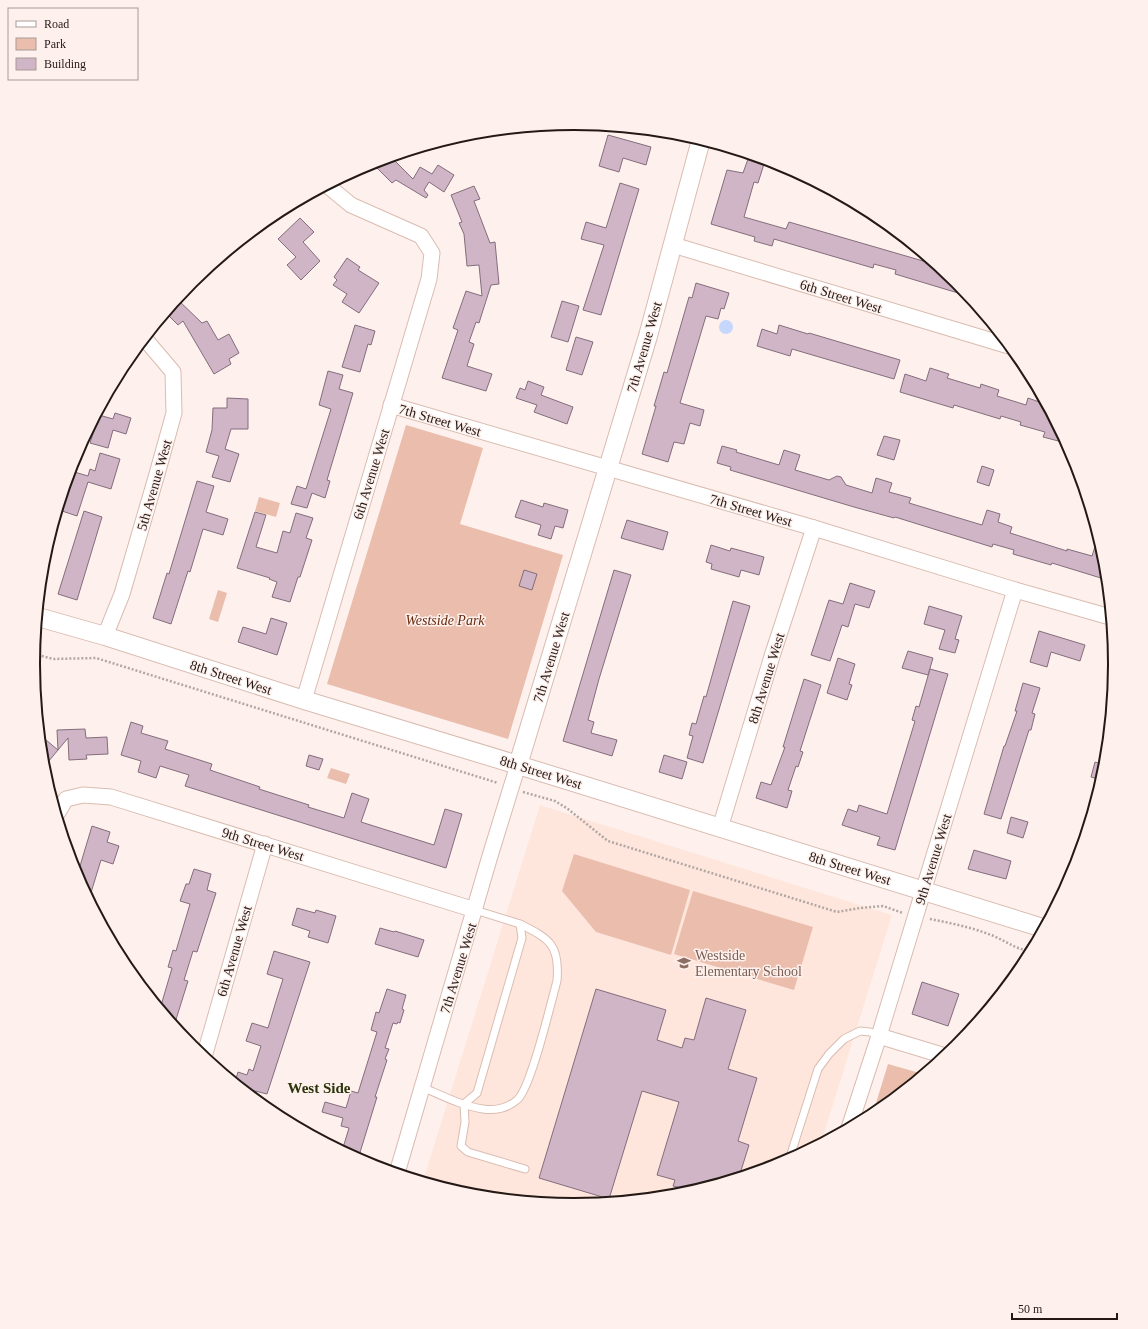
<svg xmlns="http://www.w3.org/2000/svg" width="1148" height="1329" viewBox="0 0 1148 1329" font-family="'Times New Roman',serif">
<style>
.built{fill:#fee6dd}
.green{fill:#eabdac}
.water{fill:#c5d7fc}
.building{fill:#cfb5c6;stroke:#846d7c}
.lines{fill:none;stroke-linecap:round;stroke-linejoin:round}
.service-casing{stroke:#dabcb1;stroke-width:9}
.minor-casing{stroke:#dabcb1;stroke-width:17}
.tertiary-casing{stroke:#dabcb1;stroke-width:20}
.path{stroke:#b2a6a2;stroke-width:2.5;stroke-dasharray:2 2;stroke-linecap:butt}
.service{stroke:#fff;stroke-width:7}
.minor{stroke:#fff;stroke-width:15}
.tertiary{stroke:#fff;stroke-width:18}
.labels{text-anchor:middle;stroke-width:3;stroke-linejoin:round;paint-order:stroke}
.street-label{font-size:14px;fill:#241915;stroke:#fef1ed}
.park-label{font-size:14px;font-style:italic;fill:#68290d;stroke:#fef1ed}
.education-label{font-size:14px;fill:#785e54;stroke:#fef1ed;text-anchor:start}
.neighbourhood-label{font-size:15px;font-weight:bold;fill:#2b330b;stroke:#fef1ed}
.rim{fill:none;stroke:#241915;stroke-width:2}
</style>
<rect width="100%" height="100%" fill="#fef1ed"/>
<!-- built -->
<path class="built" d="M540,805L892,915L821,1143L781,1164L679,1195L574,1205L468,1195L423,1181Z"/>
<!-- green -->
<g class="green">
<path d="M406,425L483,448L460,524L563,555L508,739L327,684Z"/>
<path d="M259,497L280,503L276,517L255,511Z"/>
<path d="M218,590L227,593L218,622L209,619Z"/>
<path d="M331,768L350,774L346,784L327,778Z"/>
<path d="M574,854L690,890L671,955L596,932L562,891Z"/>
<path d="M693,891L813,927L794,990L674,954Z"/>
<path d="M888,1064L923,1074L872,1116Z"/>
</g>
<!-- water -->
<circle class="water" cx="726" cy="327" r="7"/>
<!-- building -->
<g class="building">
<path d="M608,135L651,147L646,165L623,158L619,172L599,166Z"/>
<path d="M391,157L413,179L420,167L432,174L438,165L454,175L444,192L429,182L424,190L428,195L426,198L396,180L392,183L372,163Z"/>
<path d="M748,159L764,164L758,183L754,182L744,217L786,229L789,222L930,263L929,264L938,267L957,282L968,296L895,274L896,270L874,264L873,268L774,239L772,246L754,241L755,237L711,224L727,170L743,173Z"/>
<path d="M620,183L639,189L601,315L583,310L604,245L581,239L586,222L606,228Z"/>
<path d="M474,186L480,199L474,201L490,243L495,242L499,284L491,285L479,323L476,322L469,342L474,344L467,366L492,374L486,391L442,378L458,330L453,328L466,291L482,296L479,265L467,266L464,234L459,223L462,222L451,195Z"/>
<path d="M300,218L314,232L303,242L320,261L301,280L287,265L296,257L278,239Z"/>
<path d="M347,258L360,267L358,270L379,283L359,313L342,302L347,294L333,285L337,280L334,277Z"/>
<path d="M696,283L729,293L724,309L721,308L718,319L706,316L680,403L704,410L700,426L690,423L684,444L674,442L668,462L642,454L656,406H654L664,372L667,373L689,297L692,298Z"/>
<path d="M177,299L202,323L207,321L218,340L229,334L239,353L229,359L231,364L214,374L183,321L178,325L169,316L176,309L174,304Z"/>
<path d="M562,301L579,306L568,342L551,337Z"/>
<path d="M355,325L375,331L371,345L368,344L360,372L342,367Z"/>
<path d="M779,325L808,334L809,333L900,360L894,379L792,349L790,356L757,346L762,329L777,334Z"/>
<path d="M576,337L593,342L582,375L566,370Z"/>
<path d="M930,368L949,374L947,378L980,388L981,384L999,390L997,396L1026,405L1028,398L1045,404L1066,443L1043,437L1045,432L1020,425L1021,422L1001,416L1000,419L954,405L953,408L900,392L905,374L926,381Z"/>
<path d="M328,371L343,375L339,389L353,393L327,480L330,481L325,498L312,493L307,508L291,504L297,486L306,489L331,409L319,405Z"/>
<path d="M528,381L544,387L541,395L573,407L567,424L534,412L537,405L516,398L520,388L525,390Z"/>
<path d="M227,398L248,399V429H231L225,449L239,454L230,482L212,477L219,456L206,452L212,430L213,408H227Z"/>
<path d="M115,413L131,418L126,434L113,430L108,448L90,443L99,415L113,419Z"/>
<path d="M884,436L900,440L894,460L877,455Z"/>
<path d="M722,446L737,450L736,452L779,465L784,450L800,455L795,470L829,480L837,476L841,477L846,485L872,493L876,478L892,483L889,492L911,498L909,503L982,525L987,510L1000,514L998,522L1012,527L1010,533L1067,551V549L1092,556L1098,537L1105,559L1106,573L1104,579L1052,563L1051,565L1013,554L1014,550L993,544L992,547L895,517L894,518L854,507L730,470L731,467L717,463Z"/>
<path d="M100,453L120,459L111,489L88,482L77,516L59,510L71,471L88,476L90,469L95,471Z"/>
<path d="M982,466L994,470L989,486L977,482Z"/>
<path d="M197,481L214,486L206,512L228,519L223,535L203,529L190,572L188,571L171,624L153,618L167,573L169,574Z"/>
<path d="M521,500L543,507L544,503L568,510L563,528L555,526L551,539L538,535L541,525L515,517Z"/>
<path d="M84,511L102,517L77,600L58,594Z"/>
<path d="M255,512L266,515L256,547L277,553L283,531L290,533L296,513L313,518L306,538L312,540L300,577H298L290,602L272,597L277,582L269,579L270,578L237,568Z"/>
<path d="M627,520L668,532L663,550L621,538Z"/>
<path d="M711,545L730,551L731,548L764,557L759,575L741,570L739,577L711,569L712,564L706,562Z"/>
<path d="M524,570L537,574L532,590L519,586Z"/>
<path d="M614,570L631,575L599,679L588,720L594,722L591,733L617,740L612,756L563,741Z"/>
<path d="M850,583L875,591L869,608L855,604L848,627L842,625L830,661L811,655L829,600L843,604Z"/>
<path d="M733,601L750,606L703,763L687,758L693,736L689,735L692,723L696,724L704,696L706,697Z"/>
<path d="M929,606L962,616L955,639L959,640L955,653L939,649L945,630L924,624Z"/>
<path d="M271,618L287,623L277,655L238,642L243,627L266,634Z"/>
<path d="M1039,631L1085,645L1080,661L1051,652L1047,667L1030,662Z"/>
<path d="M908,651L933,658L928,675L902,668Z"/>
<path d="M838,658L855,664L849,684L852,685L847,700L827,693Z"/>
<path d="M930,669L948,674L895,850L877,845L880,837L842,825L848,809L857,812L859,805L887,814L915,721L912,720L916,706L919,707Z"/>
<path d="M804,679L821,685L800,751L803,752L798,767L796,766L788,790L792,791L787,808L756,798L761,782L771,785L785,747H783Z"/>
<path d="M1023,683L1040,688L1032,713L1035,714L1031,730H1029L1001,819L984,814L1004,746H1005L1017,711H1015Z"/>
<path d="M131,722L143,726L141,733L168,741L165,749L212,764L210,770L260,787L259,789L309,805L308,807L344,818L352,793L369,799L361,822L434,845L445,809L462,814L446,868L185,786L189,775L160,766L156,778L138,772L141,761L121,755Z"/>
<path d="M85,729L86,738L107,737L108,754L86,755L87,759L69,760L68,738L43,768L41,746L46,740L58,750L57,730Z"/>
<path d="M309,755L323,759L319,770L306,766Z"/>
<path d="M664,755L687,762L682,779L659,772Z"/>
<path d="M1095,762L1105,765L1101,780L1091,777Z"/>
<path d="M1011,817L1028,822L1023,838L1007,833Z"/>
<path d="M92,826L110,832L107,842L119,846L113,864L101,860L89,899L77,876Z"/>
<path d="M974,850L1011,861L1006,879L968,869Z"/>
<path d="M194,869L211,874L207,890L216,893L197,952L193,951L184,980L188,981L174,1026L160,1009L172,968L168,967L173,950L176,951L190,904L180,901L186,884H189Z"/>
<path d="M297,908L315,913L316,910L336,916L328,943L308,937L310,931L292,925Z"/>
<path d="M380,928L394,932L395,931L424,940L418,957L375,944Z"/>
<path d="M274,951L310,962L267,1094L251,1090L250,1095L235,1082L238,1072L247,1075L249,1069L253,1071L261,1046L246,1041L252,1023L268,1028L277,998L283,979L267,974Z"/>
<path d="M922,982L959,994L948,1026L912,1014Z"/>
<path d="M387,989L406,995L402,1009L404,1010L400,1023L398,1022L397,1024L393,1023L385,1048L389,1049L385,1059L387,1060L375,1097H377L358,1159L342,1151L349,1128L341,1126L343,1118L322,1112L325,1102L346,1108L351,1091L358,1093L377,1032L371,1030L376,1012L379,1013Z"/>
<path d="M596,989L666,1010L657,1040L682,1048L685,1038L694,1040L706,998L746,1010L728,1069L757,1078L738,1141L749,1145L739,1177L692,1191L673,1186L675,1180L657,1175L679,1102L642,1091L609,1199L539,1178Z"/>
</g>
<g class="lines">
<!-- service casing -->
<g class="service-casing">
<g id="service">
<path d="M422,1087C441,1095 462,1106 483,1109C495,1111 508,1108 517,1100C531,1089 551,1002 557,981C560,945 550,939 520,924"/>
<path d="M464,1104L477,1093L522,938L520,924L475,910"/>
<path d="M464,1104L465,1122L461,1146L468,1152L525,1169"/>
<path d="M789,1160L818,1069L829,1054L844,1039L860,1031L870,1032L879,1036"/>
</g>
</g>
<!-- minor casing -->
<g class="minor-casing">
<g id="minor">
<path d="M673,245L1009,346"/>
<path d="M391,405L814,528L1015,590L1110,617"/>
<path d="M105,636L122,594L157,474L174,413L173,372L145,339"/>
<path d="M304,700L429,279L432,253L421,236L351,205L328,186"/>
<path d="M57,814L66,799L83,795L111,797L475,910"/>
<path d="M720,828L773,653L814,528"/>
<path d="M879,1036L945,1056"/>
<path d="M204,1057L265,844"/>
<path d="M849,1128L879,1036L1015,590"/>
<path d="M397,1173L490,856L518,765"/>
</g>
</g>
<!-- tertiary casing -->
<g class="tertiary-casing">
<g id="tertiary">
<path d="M38,617L105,636L304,700L518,765L1043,928"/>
<path d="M518,765L648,336L701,140"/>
</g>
</g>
<!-- path -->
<g class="path">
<path d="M34,654L53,659L96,658L498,783"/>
<path d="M523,792L555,801L568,809L608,841L837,912L860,908L883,906L903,913"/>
<path d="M930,919C950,923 971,927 991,935C1005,940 1016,950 1031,951"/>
</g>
<!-- service -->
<use href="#service" class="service"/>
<!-- minor -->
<use href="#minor" class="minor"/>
<!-- tertiary -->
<use href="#tertiary" class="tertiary"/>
</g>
<!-- icons -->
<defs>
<g id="school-bare" transform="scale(1.08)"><path d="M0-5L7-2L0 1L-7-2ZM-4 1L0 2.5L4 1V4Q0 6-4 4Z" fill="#8d6e63" stroke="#fef1ed" stroke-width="2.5" paint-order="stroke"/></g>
</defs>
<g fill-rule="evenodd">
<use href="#school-bare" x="684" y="963"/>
</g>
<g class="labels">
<!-- street labels -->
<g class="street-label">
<text transform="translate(841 296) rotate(17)" y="5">6th Street West</text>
<text transform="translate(644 347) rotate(-74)" y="5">7th Avenue West</text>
<text transform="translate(440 420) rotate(16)" y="5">7th Street West</text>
<text transform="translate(371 474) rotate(-73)" y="5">6th Avenue West</text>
<text transform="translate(154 485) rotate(-74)" y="5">5th Avenue West</text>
<text transform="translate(751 510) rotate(16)" y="5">7th Street West</text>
<text transform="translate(551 657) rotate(-73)" y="5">7th Avenue West</text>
<text transform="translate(231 677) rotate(18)" y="5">8th Street West</text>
<text transform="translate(766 678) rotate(-73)" y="5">8th Avenue West</text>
<text transform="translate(541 772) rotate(17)" y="5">8th Street West</text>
<text transform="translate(263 844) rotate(17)" y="5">9th Street West</text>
<text transform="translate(933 859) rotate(-73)" y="5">9th Avenue West</text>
<text transform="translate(850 868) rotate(17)" y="5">8th Street West</text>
<text transform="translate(234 951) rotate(-74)" y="5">6th Avenue West</text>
<text transform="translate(458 968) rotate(-73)" y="5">7th Avenue West</text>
</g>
<!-- park labels -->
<g class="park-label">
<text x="445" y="625">Westside Park</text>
</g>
<!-- education labels -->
<g class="education-label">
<text x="695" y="960">Westside<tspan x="695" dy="16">Elementary School</tspan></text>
</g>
<!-- neighbourhood labels -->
<g class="neighbourhood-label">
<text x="319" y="1093">West Side</text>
</g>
</g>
<!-- crop -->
<path d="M0 0H1148V1329H0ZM40 664a534 534 0 1 1 1068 0a534 534 0 1 1-1068 0Z" fill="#fef1ed" fill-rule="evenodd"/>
<path class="rim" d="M40 664a534 534 0 1 1 1068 0a534 534 0 1 1-1068 0Z"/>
<!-- legend -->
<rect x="8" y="8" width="130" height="72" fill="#fef1ed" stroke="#a79b97"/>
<rect x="16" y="21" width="20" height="6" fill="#ffffff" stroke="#a79b97"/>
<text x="44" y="28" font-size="12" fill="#241915">Road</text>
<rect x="16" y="38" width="20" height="12" fill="#eabdac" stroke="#a79b97"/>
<text x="44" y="48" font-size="12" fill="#241915">Park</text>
<rect x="16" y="58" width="20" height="12" fill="#cfb5c6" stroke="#a79b97"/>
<text x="44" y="68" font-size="12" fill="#241915">Building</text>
<!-- scale -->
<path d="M1012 1313v6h105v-6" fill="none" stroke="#241915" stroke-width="2"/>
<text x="1018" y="1313" font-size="12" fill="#241915" stroke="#fef1ed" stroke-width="3" paint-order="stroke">50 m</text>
</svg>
